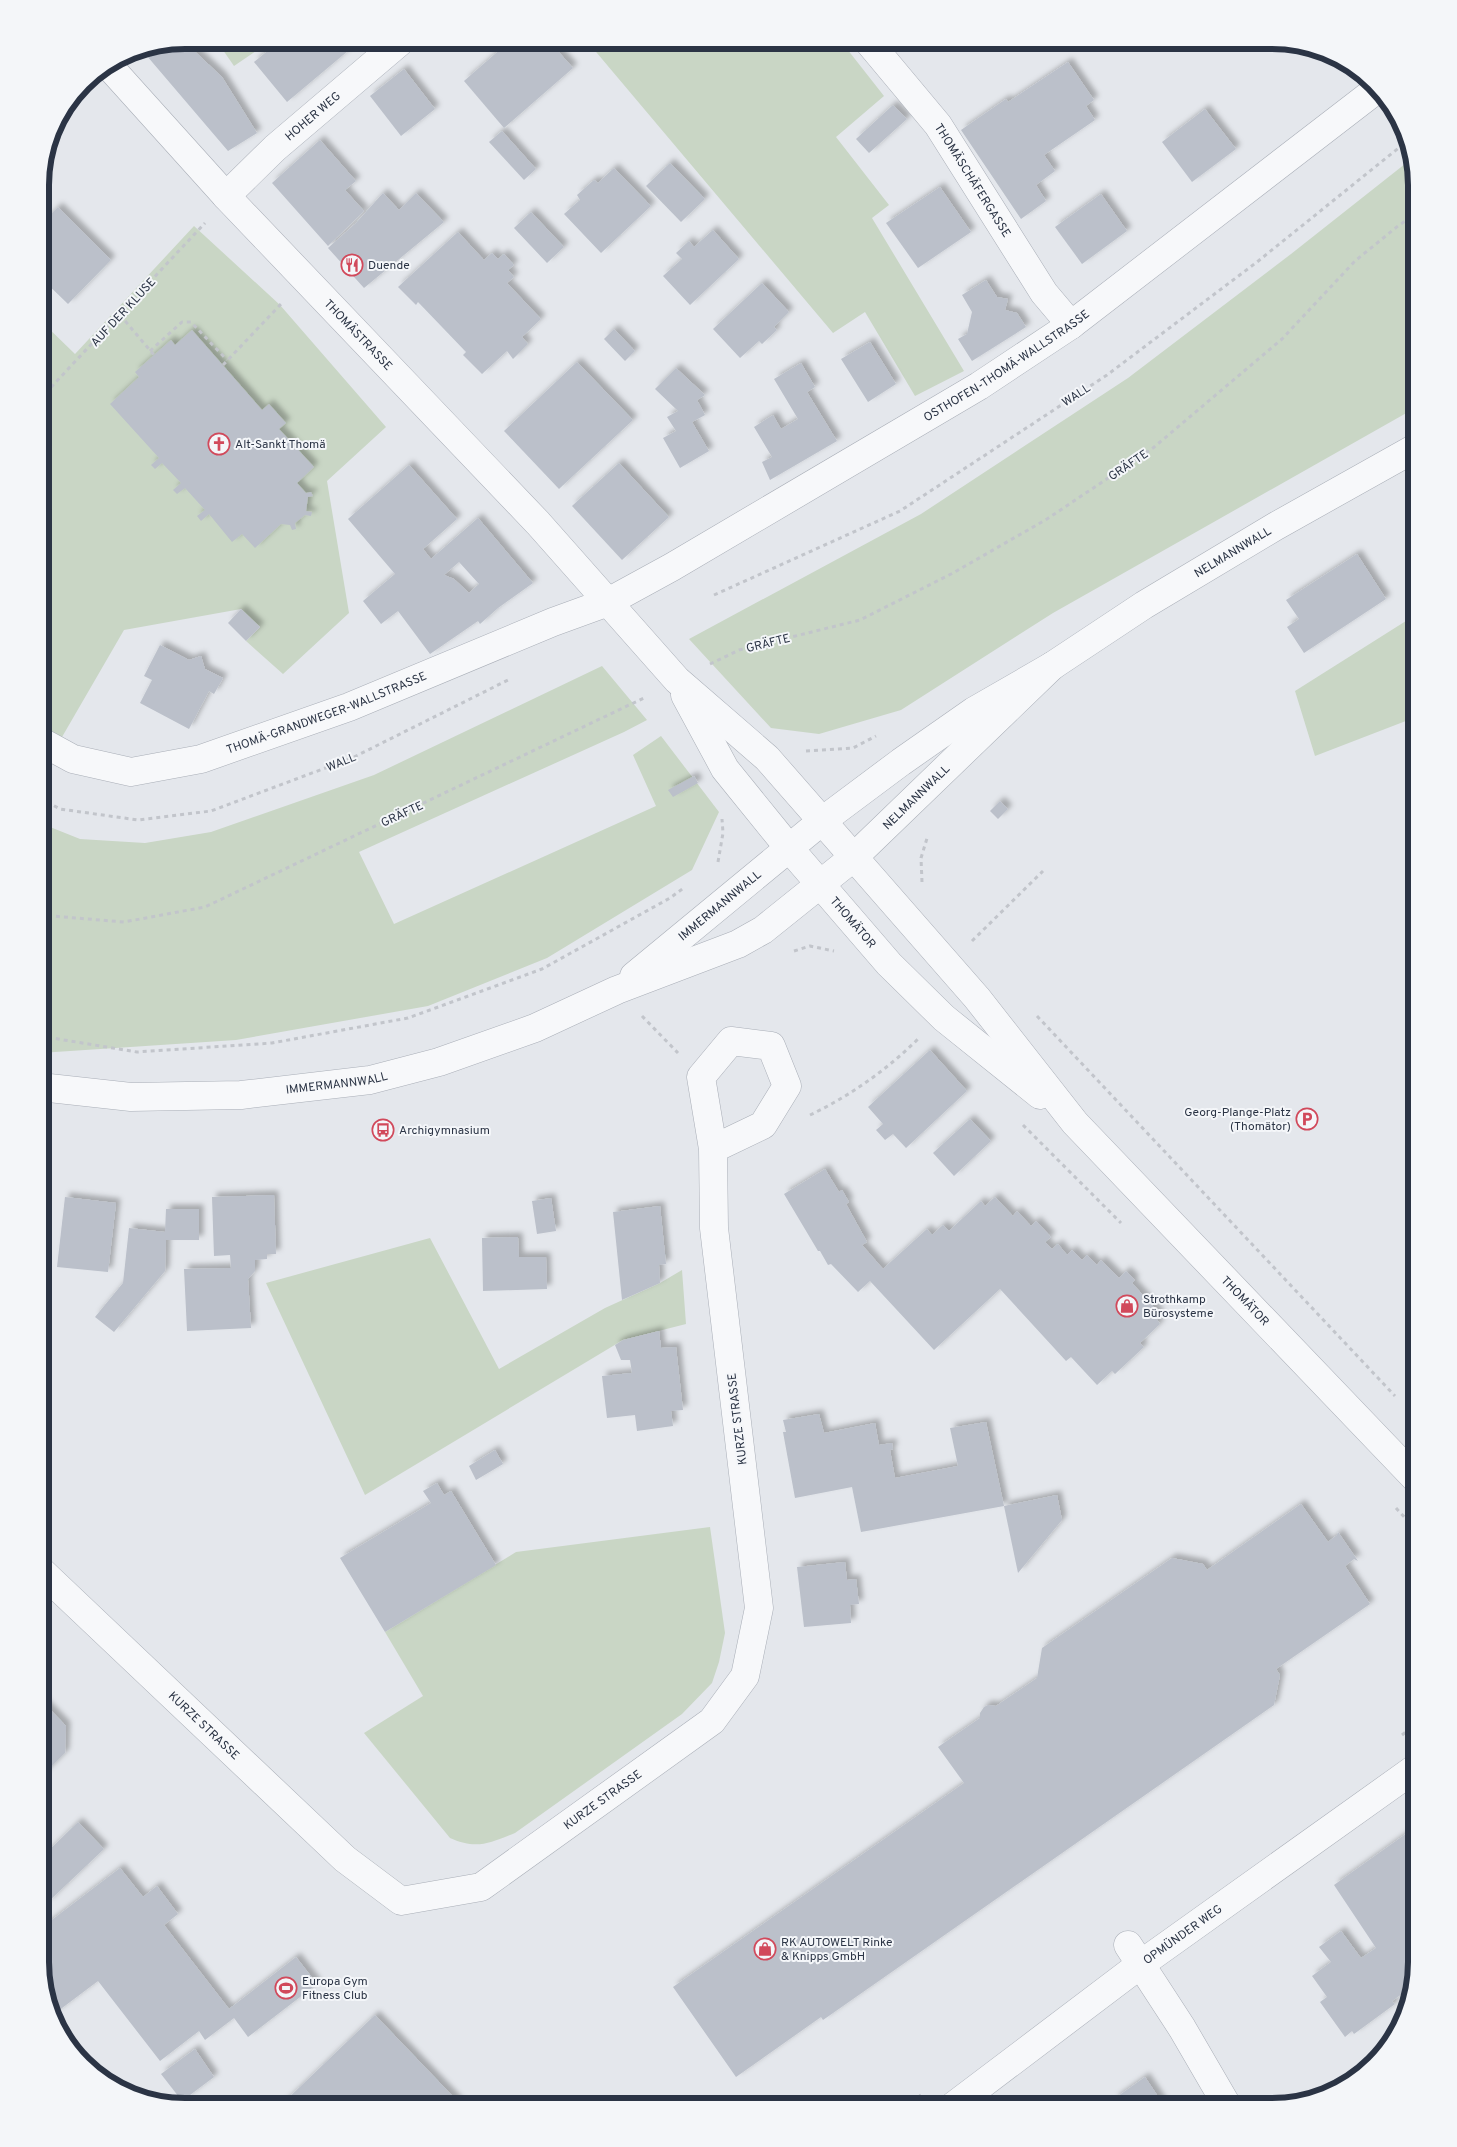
<svg xmlns="http://www.w3.org/2000/svg" width="1457" height="2147" viewBox="0 0 1457 2147" font-family="Overpass,sans-serif">
<style>
.green{fill:#c9d6c5}
.building{fill:#bbc0ca;fill-rule:evenodd;filter:url(#shadow)}
.lines{fill:none;stroke-linecap:round;stroke-linejoin:round}
.minor-casing{stroke:#a9aeb7;stroke-width:29}
.path{stroke:#c2c5cb;stroke-width:3;stroke-dasharray:4 4;stroke-linecap:butt}
.minor{stroke:#f7f8fa;stroke-width:28}
.labels{text-anchor:middle;stroke-width:4;stroke-linejoin:round;paint-order:stroke}
.street-label{font-size:12px;fill:#2b3445;stroke:#f4f6f9}
.poi-label{font-size:12px;fill:#2b3445;stroke:#f4f6f9;text-anchor:start}
.rim{fill:none;stroke:#2b3445;stroke-width:6}
</style>
<defs>
<filter id="shadow"><feDropShadow dx="4.5" dy="-4.5" stdDeviation="2.5" flood-color="#0004"/></filter>
</defs>
<rect width="100%" height="100%" fill="#e4e7ec"/>
<!-- green -->
<g class="green">
<path d="M216,40H272L234,66Z"/>
<path d="M586,40H840L884,96L836,137L889,205L872,218L964,371L915,396L865,312L833,333Z"/>
<path d="M1410,160L1417,185V407L1053,613L901,710L819,734L771,728L689,639L921,514L1128,378L1291,254Z"/>
<path d="M194,226L280,305L386,427L327,481L349,613L283,674L246,641L260,627L241,609L124,630L62,737L40,725V320L75,354Z"/>
<path d="M1417,614V724L1411,719L1315,756L1295,691Z"/>
<path d="M602,666L647,720L624,732L359,852L394,924L656,806L633,755L661,736L719,812L692,870L547,958L428,1006L236,1040L40,1053V823L80,839L145,843L211,832L374,775Z"/>
<path d="M430,1238L499,1369L605,1308L660,1283L682,1270L686,1324L623,1340L365,1495L266,1283Z"/>
<path d="M710,1527L725,1633L719,1662L712,1683L682,1714L515,1833C489,1843 477,1850 450,1838L364,1733L423,1696L385,1632L516,1552Z"/>
</g>
<!-- building -->
<g class="building">
<path d="M185,40H199L190,47L222,77L257,133L228,151L141,49Z"/>
<path d="M281,40H361L287,102L254,62Z"/>
<path d="M511,40H548L573,68L504,128L464,81Z"/>
<path d="M1068,62L1094,100L1086,106L1095,120L1044,155L1055,171L1036,185L1046,201L1021,219L961,130L1006,99L1008,102Z"/>
<path d="M404,69L435,109L401,136L370,96Z"/>
<path d="M893,105L907,119L869,153L856,139Z"/>
<path d="M1205,109L1236,149L1192,182L1162,142Z"/>
<path d="M502,131L536,169L524,180L489,142Z"/>
<path d="M320,140L356,181L345,190L364,211L328,246L272,183Z"/>
<path d="M670,163L705,199L681,222L646,186Z"/>
<path d="M614,168L651,206L601,253L564,214L580,200L577,195L594,180L598,183Z"/>
<path d="M940,187L971,232L918,268L886,223Z"/>
<path d="M383,193L399,210L416,193L444,222L364,288L328,248L356,223Z"/>
<path d="M1101,194L1127,231L1082,264L1055,227Z"/>
<path d="M58,207L111,260L68,304L40,277V225Z"/>
<path d="M531,212L564,247L547,263L514,228Z"/>
<path d="M713,230L739,259L690,305L663,276L682,259L676,253L689,241L694,247Z"/>
<path d="M458,232L484,260L492,253L498,259L504,254L514,265L508,270L514,277L507,283L541,319L522,337L528,344L513,359L507,351L482,374L463,355L466,352L418,302L416,305L398,287Z"/>
<path d="M986,280L997,297L1008,299L1005,310L1017,313L1026,327L972,361L958,339L967,334L972,312L962,295Z"/>
<path d="M762,283L789,312L774,327L777,330L762,344L759,341L740,358L713,329Z"/>
<path d="M614,329L635,351L625,361L604,339Z"/>
<path d="M192,330L262,410L269,404L286,423L279,429L314,467L297,483L306,493L311,492L313,496L308,497L306,511L312,512L311,516L305,515L295,523L296,529L292,530L290,525L281,524L255,548L242,534L232,542L209,514L201,521L197,516L205,510L185,488L177,494L173,490L181,483L162,463L155,469L151,465L159,458L110,404L139,377L135,372L171,340L175,345Z"/>
<path d="M870,342L896,384L868,402L841,359Z"/>
<path d="M577,362L633,420L559,489L504,431Z"/>
<path d="M801,363L815,387L807,392L837,441L770,480L762,462L772,457L754,427L773,415L781,429L798,419L774,379Z"/>
<path d="M676,368L705,395L697,400L705,415L692,422L709,451L680,468L663,438L676,431L667,417L678,411L655,389Z"/>
<path d="M619,463L669,517L622,560L572,506Z"/>
<path d="M409,465L457,519L423,549L431,559L478,518L533,583L498,608L480,624L478,621L430,654L398,611L381,624L363,601L395,574L348,519ZM459,562L479,584L469,593L454,579L444,575Z"/>
<path d="M1357,554L1386,599L1304,653L1287,627L1299,619L1286,600Z"/>
<path d="M241,609L260,627L246,641L228,623Z"/>
<path d="M160,645L189,660L201,656L205,669L223,678L214,694L209,691L189,729L140,703L152,680L144,676Z"/>
<path d="M694,776L698,783L673,797L668,790Z"/>
<path d="M1000,801L1008,809L998,819L990,811Z"/>
<path d="M930,1050L967,1091L906,1148L893,1134L885,1140L876,1130L883,1124L868,1107Z"/>
<path d="M970,1119L991,1141L954,1176L933,1153Z"/>
<path d="M825,1169L839,1192L842,1190L849,1202L846,1204L867,1242L862,1245L883,1269L927,1229L932,1235L943,1225L949,1231L981,1201L985,1206L995,1197L1013,1216L1017,1211L1031,1226L1036,1221L1051,1237L1045,1242L1052,1249L1058,1244L1067,1255L1072,1250L1082,1260L1087,1255L1097,1265L1101,1260L1119,1278L1126,1271L1135,1280L1132,1283L1160,1314L1156,1318L1160,1324L1140,1343L1144,1347L1115,1374L1112,1371L1097,1385L1071,1357L1066,1361L1000,1289L934,1350L870,1281L858,1292L831,1264L828,1265L820,1251H818L784,1194Z"/>
<path d="M274,1195L276,1254H267V1259L255,1260V1271L248,1279L251,1328L187,1331L184,1269L231,1268L230,1255L214,1256L212,1197Z"/>
<path d="M65,1197L116,1203L108,1272L57,1267Z"/>
<path d="M551,1198L556,1231L537,1234L532,1201Z"/>
<path d="M660,1206L666,1264L659,1265L660,1283L622,1300L613,1212Z"/>
<path d="M166,1209H199V1240H166L165,1271L114,1332L95,1317L123,1283L129,1228L165,1232Z"/>
<path d="M518,1237L519,1257H546L547,1289L483,1291L482,1238Z"/>
<path d="M659,1331L661,1348L676,1347L683,1410L671,1411L673,1426L637,1431L635,1415L607,1418L602,1376L632,1373L630,1360H621L615,1345L623,1340Z"/>
<path d="M819,1414L824,1433L875,1423L879,1445L892,1443L893,1449L890,1450L895,1478L958,1466L950,1428L986,1422L1004,1506L861,1532L852,1487L795,1498L783,1432H786L783,1420Z"/>
<path d="M495,1450L503,1464L476,1480L469,1466Z"/>
<path d="M437,1483L444,1495L451,1491L496,1565L385,1632L340,1558L431,1503L423,1491Z"/>
<path d="M1057,1495L1062,1520L1018,1573L1004,1506Z"/>
<path d="M1301,1504L1328,1542L1337,1535L1338,1532L1358,1561L1354,1559L1345,1566L1370,1604L1276,1669L1280,1675L1274,1705L823,2020L821,2017L736,2077L673,1987L964,1783L938,1747L980,1718V1713L984,1707L988,1705L996,1706L1037,1678L1042,1648L1172,1558L1203,1564L1207,1570Z"/>
<path d="M845,1562L847,1580L856,1579L859,1604L850,1605L851,1623L804,1627L797,1567Z"/>
<path d="M40,1699L66,1726L65,1753L40,1778Z"/>
<path d="M78,1822L104,1849L47,1903L40,1896V1859Z"/>
<path d="M1417,1826V1963L1408,1995L1406,1991L1392,2001L1395,2004L1354,2034L1352,2031L1345,2037L1320,2002L1327,1997L1312,1976L1331,1962L1319,1947L1341,1931L1361,1958L1376,1948L1334,1885Z"/>
<path d="M120,1868L143,1897L157,1886L178,1914L164,1925L229,2009L296,1957L317,1984L248,2037L234,2018L205,2040L199,2031L160,2061L98,1981L54,2014L40,1962V1929Z"/>
<path d="M375,2015L463,2107H279Z"/>
<path d="M195,2049L214,2077L182,2101L161,2074Z"/>
<path d="M1145,2077L1163,2104L1162,2107H1120L1114,2099Z"/>
</g>
<g class="lines">
<!-- minor casing -->
<g class="minor-casing">
<g id="minor">
<path id="s1" d="M867,40L938,125L1044,293L1071,325"/>
<path id="s2" d="M108,65L226,196L538,523L677,680L767,758L977,998L1075,1123L1417,1480"/>
<path id="s3" d="M226,196L275,148L402,40"/>
<path id="s4" d="M685,695L725,769L789,848L889,964L944,1018L1040,1095"/>
<path id="s5" d="M40,741L73,759L131,772L201,759L349,707L553,622L608,602L672,567L979,386L1071,325L1376,90"/>
<path id="s6" d="M634,976L822,821L901,762L974,711L1052,666L1144,605L1276,526L1417,447"/>
<path id="s7" d="M40,1087L131,1097L241,1095L370,1080L439,1062L535,1028L617,990L738,944L763,930L854,857L1052,666"/>
<path id="s8" d="M40,1570L345,1859L401,1901L481,1887L712,1721L745,1676L759,1608L714,1228L713,1149L763,1125L787,1086L771,1046L731,1041L701,1077L713,1149"/>
<path d="M1128,1945L1182,2028L1228,2107"/>
<path id="s9" d="M952,2107L1141,1964L1417,1767"/>
</g>
</g>
<!-- path -->
<g class="path">
<path d="M120,315L154,355"/>
<path d="M150,351L182,322H191L227,360"/>
<path d="M223,365L282,303"/>
<path d="M40,399L205,223"/>
<path d="M714,595L900,511L1107,375L1257,262L1406,142"/>
<path d="M710,664L739,650L860,620L953,573L1047,519L1153,448L1282,339L1355,261L1398,226L1417,213"/>
<path d="M806,751L853,748L876,736"/>
<path d="M40,798L60,809L138,820L211,811L352,758L510,679"/>
<path d="M718,862L723,833L722,819"/>
<path d="M922,882L921,858L928,835"/>
<path d="M40,915L124,922L205,907L646,697"/>
<path d="M972,941L1043,871"/>
<path d="M794,951L810,946L834,951"/>
<path d="M642,1016L678,1053"/>
<path d="M1037,1016L1395,1396"/>
<path d="M40,1036L137,1052L272,1043L408,1018L542,969L670,898L685,887"/>
<path d="M810,1115C850,1096 888,1069 919,1038"/>
<path d="M1023,1125L1121,1223"/>
<path d="M1396,1508L1417,1531"/>
<path d="M1402,1735L1417,1723"/>
<path d="M905,2107L921,2095"/>
</g>
<!-- minor -->
<use href="#minor" class="minor"/>
</g>
<!-- icons -->
<defs>
<g id="restaurant-ring" transform="scale(1.125)"><circle r="9.5" fill="#f4f6f9" stroke="#d1495b" stroke-width="1.5"/><path d="M-5-6h1v4h1v-4h1v4h1v-4h1v5L-1.5 .5V6h-2V.5L-5-1ZM5-6V6H3V1.5H1.5Q1.5-4 5-6Z" fill="#d1495b"/></g>
<g id="church-ring" transform="scale(1.125)"><circle r="9.5" fill="#f4f6f9" stroke="#d1495b" stroke-width="1.5"/><path d="M-1.2-6h2.4v3.5h3.3v2.4h-3.3V6h-2.4V-.1h-3.3v-2.4h3.3Z" fill="#d1495b"/></g>
<g id="parking-ring" transform="scale(1.125)"><circle r="9.5" fill="#f4f6f9" stroke="#d1495b" stroke-width="1.5"/><path d="M-3.5-5.5H1a3.5 3.5 0 0 1 0 7H-1V5.5H-3.5ZM-1-3.4V-.6H.8a1.4 1.4 0 0 0 0-2.8Z" fill="#d1495b"/></g>
<g id="bus-ring" transform="scale(1.125)"><circle r="9.5" fill="#f4f6f9" stroke="#d1495b" stroke-width="1.5"/><path d="M-5-6H5V4H4V6H2V4H-2V6H-4V4H-5ZM-3.5-4V0h7V-4ZM-3.5 1.2v1.5H-2V1.2ZM2 1.2v1.5H3.5V1.2Z" fill="#d1495b"/></g>
<g id="shop-ring" transform="scale(1.125)"><circle r="9.5" fill="#f4f6f9" stroke="#d1495b" stroke-width="1.5"/><path d="M-5-2.5h2.3a2.7 3.5 0 0 1 5.4 0H5L5.5 6h-11ZM-1.5-2.5h3a1.5 2.3 0 0 0-3 0Z" fill="#d1495b"/></g>
<g id="stadium-ring" transform="scale(1.125)"><circle r="9.5" fill="#f4f6f9" stroke="#d1495b" stroke-width="1.5"/><path d="M0-5a6.5 5 0 1 0 0 10a6.5 5 0 1 0 0-10ZM-3.5-1.8h7v3.6h-7Z" fill="#d1495b"/></g>
</defs>
<g fill-rule="evenodd">
<use href="#restaurant-ring" x="352" y="265"/>
<use href="#church-ring" x="219" y="444"/>
<use href="#parking-ring" x="1307" y="1119"/>
<use href="#bus-ring" x="383" y="1130"/>
<use href="#shop-ring" x="1127" y="1306"/>
<use href="#shop-ring" x="765" y="1949"/>
<use href="#stadium-ring" x="286" y="1988"/>
</g>
<g class="labels">
<!-- street labels -->
<g class="street-label">
<text dy="4" stroke="none"><textPath href="#s3" startOffset="118">HOHER WEG</textPath></text>
<text dy="4" stroke="none"><textPath href="#s1" startOffset="176">THOMÄSCHÄFERGASSE</textPath></text>
<text transform="translate(123 312) rotate(-47)" y="4">AUF DER KLUSE</text>
<text dy="4" stroke="none"><textPath href="#s2" startOffset="368">THOMÄSTRASSE</textPath></text>
<text dy="4" stroke="none"><textPath href="#s5" startOffset="1068">OSTHOFEN-THOMÄ-WALLSTRASSE</textPath></text>
<text transform="translate(1076 395) rotate(-33)" y="4">WALL</text>
<text transform="translate(1128 465) rotate(-34)" y="4">GRÄFTE</text>
<text dy="4" stroke="none"><textPath href="#s6" startOffset="735">NELMANNWALL</textPath></text>
<text transform="translate(768 643) rotate(-14)" y="4">GRÄFTE</text>
<text dy="4" stroke="none"><textPath href="#s5" startOffset="302">THOMÄ-GRANDWEGER-WALLSTRASSE</textPath></text>
<text transform="translate(341 762) rotate(-22)" y="4">WALL</text>
<text dy="4" stroke="none"><textPath href="#s7" startOffset="956">NELMANNWALL</textPath></text>
<text transform="translate(402 814) rotate(-25)" y="4">GRÄFTE</text>
<text dy="4" stroke="none"><textPath href="#s6" startOffset="111">IMMERMANNWALL</textPath></text>
<text dy="4" stroke="none"><textPath href="#s4" startOffset="284">THOMÄTOR</textPath></text>
<text dy="4" stroke="none"><textPath href="#s7" startOffset="298">IMMERMANNWALL</textPath></text>
<text dy="4" stroke="none"><textPath href="#s2" startOffset="1681">THOMÄTOR</textPath></text>
<text transform="translate(737 1419) rotate(-97)" y="4">KURZE STRASSE</text>
<text dy="4" stroke="none"><textPath href="#s8" startOffset="226">KURZE STRASSE</textPath></text>
<text dy="4" stroke="none"><textPath href="#s8" startOffset="721">KURZE STRASSE</textPath></text>
<text dy="4" stroke="none"><textPath href="#s9" startOffset="288">OPMÜNDER WEG</textPath></text>
</g>
<!-- poi labels -->
<g class="poi-label">
<text x="368" y="269">Duende</text>
<text x="235" y="448">Alt-Sankt Thomä</text>
<text x="1291" y="1116" text-anchor="end">Georg-Plange-Platz<tspan x="1291" dy="14">(Thomätor)</tspan></text>
<text x="399" y="1134">Archigymnasium</text>
<text x="1143" y="1303">Strothkamp<tspan x="1143" dy="14">Bürosysteme</tspan></text>
<text x="781" y="1946">RK AUTOWELT Rinke<tspan x="781" dy="14">&amp; Knipps GmbH</tspan></text>
<text x="302" y="1985">Europa Gym<tspan x="302" dy="14">Fitness Club</tspan></text>
</g>
</g>
<!-- crop -->
<path d="M0 0H1457V2147H0ZM185 49H1272A136 136 0 0 1 1408 185V1962A136 136 0 0 1 1272 2098H185A136 136 0 0 1 49 1962V185A136 136 0 0 1 185 49Z" fill="#f4f6f9" fill-rule="evenodd"/>
<path class="rim" d="M185 49H1272A136 136 0 0 1 1408 185V1962A136 136 0 0 1 1272 2098H185A136 136 0 0 1 49 1962V185A136 136 0 0 1 185 49Z"/>
</svg>
